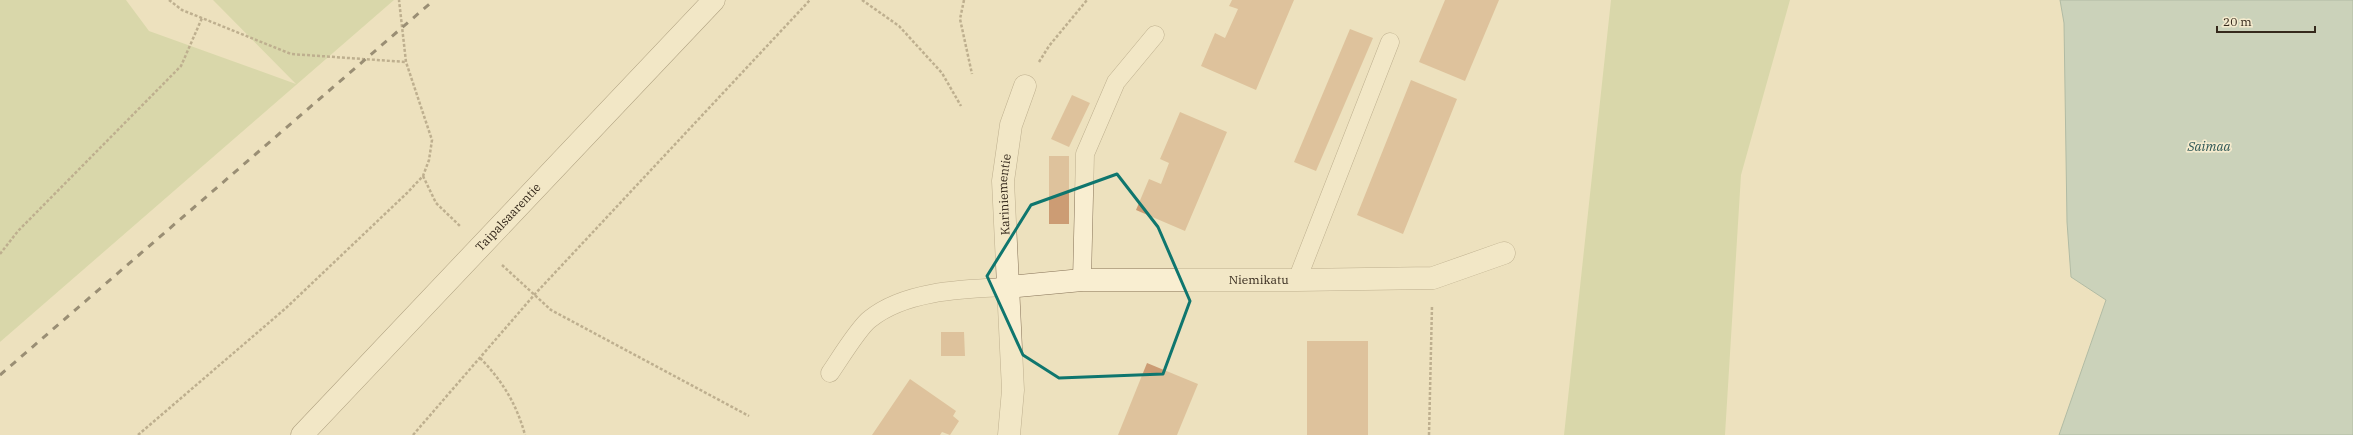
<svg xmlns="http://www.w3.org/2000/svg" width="2353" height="435" viewBox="0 0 2353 435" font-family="'IBM Plex Serif',serif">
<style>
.green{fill:#c2cb93}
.water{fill:#a2bfb7;stroke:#698c85}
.building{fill:#cc9c74}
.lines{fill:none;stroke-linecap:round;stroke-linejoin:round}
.service-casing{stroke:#867257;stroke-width:19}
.minor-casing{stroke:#867257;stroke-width:23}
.secondary-casing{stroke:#67533a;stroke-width:23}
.path{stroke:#867257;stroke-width:2.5;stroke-dasharray:3 2;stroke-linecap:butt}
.service{stroke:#f9eed1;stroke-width:18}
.minor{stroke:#f9eed1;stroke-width:22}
.secondary{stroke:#f9eed1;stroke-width:22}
.rail{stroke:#35291c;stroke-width:3;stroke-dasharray:7 7;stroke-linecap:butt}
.marked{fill:none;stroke:#0f766e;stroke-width:3;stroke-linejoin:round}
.labels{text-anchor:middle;stroke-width:3.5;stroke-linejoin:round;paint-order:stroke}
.street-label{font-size:12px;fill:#35291c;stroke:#f5ebce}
.water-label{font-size:13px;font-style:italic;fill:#2b5554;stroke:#f5ebce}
</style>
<rect width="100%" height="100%" fill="#ede1be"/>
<!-- green -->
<g class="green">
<path d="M0,0H126L149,31L296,84L213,0H394L0,342Z"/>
<path d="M1611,0H1790L1741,175L1725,435H1564Z"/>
</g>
<!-- water -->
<path class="water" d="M2060,0H2353V435H2059L2106,300L2071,277L2067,222L2064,23Z"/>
<!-- building -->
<g class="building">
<path d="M1232,0H1294L1256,90L1201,66L1215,33L1225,38L1238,9L1229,6Z"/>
<path d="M1445,0H1499L1465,81L1419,62Z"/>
<path d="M1350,29L1373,38L1316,171L1294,162Z"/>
<path d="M1411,80L1457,99L1403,234L1357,215Z"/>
<path d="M1072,95L1090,103L1069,147L1051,139Z"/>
<path d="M1180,112L1227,132L1185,231L1136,210L1149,179L1161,184L1169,163L1160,159Z"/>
<rect x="1049" y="156" width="20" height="68"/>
<path d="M941,332H964L965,356H941Z"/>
<rect x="1307" y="341" width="61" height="94"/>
<path d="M1147,363L1198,384L1177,435H1118Z"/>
<path d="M910,379L956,411L953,416L959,421L950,435L942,432L940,435H872Z"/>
</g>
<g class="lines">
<!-- service casing -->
<g class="service-casing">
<g id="service">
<path d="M1082,280L1085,154L1116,82L1155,35"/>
<path d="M1297,280L1390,42"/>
<path d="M830,373C839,360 859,327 870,319C906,290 965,289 1008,287"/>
</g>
</g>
<!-- minor casing -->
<g class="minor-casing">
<g id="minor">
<path id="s1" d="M1008,287L1082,280H1297L1433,278L1504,253"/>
<path id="s2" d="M1009,435L1013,390L1003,181L1011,125L1025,86"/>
</g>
</g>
<!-- secondary casing -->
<g class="secondary-casing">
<g id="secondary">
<path id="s3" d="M302,435L714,0"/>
</g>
</g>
<!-- path -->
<g class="path">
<path d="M169,0L182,10L291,54L406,62"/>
<path d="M862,0L899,26L942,73L961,106"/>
<path d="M964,0L960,19L972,74"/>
<path d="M1039,62L1049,46L1087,0"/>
<path d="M423,176L436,203L460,226"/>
<path d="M0,254L18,231L181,66L202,18"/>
<path d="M502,265L551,310L749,416"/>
<path d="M480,358C502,380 517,405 525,435"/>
<path d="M138,435L286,308L407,193L423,176L429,160L432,140L406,62L399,0"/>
<path d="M413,435L535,294L810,0"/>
<path d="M1429,435L1432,306"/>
</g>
<!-- service -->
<use href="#service" class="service"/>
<!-- minor -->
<use href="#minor" class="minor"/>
<!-- secondary -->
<use href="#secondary" class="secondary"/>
<!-- rail -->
<path class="rail" d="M0,375L434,0"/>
</g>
<!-- marked area -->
<path d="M0 0H2353V435H0ZM1117,174L1158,227L1190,301L1163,374L1059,378L1023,355L987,276L1031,205Z" fill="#ede1be" fill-opacity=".55" fill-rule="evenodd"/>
<path class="marked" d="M1117,174L1158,227L1190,301L1163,374L1059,378L1023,355L987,276L1031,205Z"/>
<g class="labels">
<!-- street labels -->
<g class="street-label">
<text dy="4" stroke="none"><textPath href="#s2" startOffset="241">Kariniementie</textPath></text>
<text dy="4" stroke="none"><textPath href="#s3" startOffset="300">Taipalsaarentie</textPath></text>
<text dy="4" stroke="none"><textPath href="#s1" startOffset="251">Niemikatu</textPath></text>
</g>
<!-- water labels -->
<g class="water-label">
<text x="2209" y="151">Saimaa</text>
</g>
</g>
<!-- scale -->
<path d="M2217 26v6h98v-6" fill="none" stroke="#35291c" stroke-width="2"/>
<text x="2223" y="26" font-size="12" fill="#35291c" stroke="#f5ebce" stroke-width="3" paint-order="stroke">20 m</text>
</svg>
